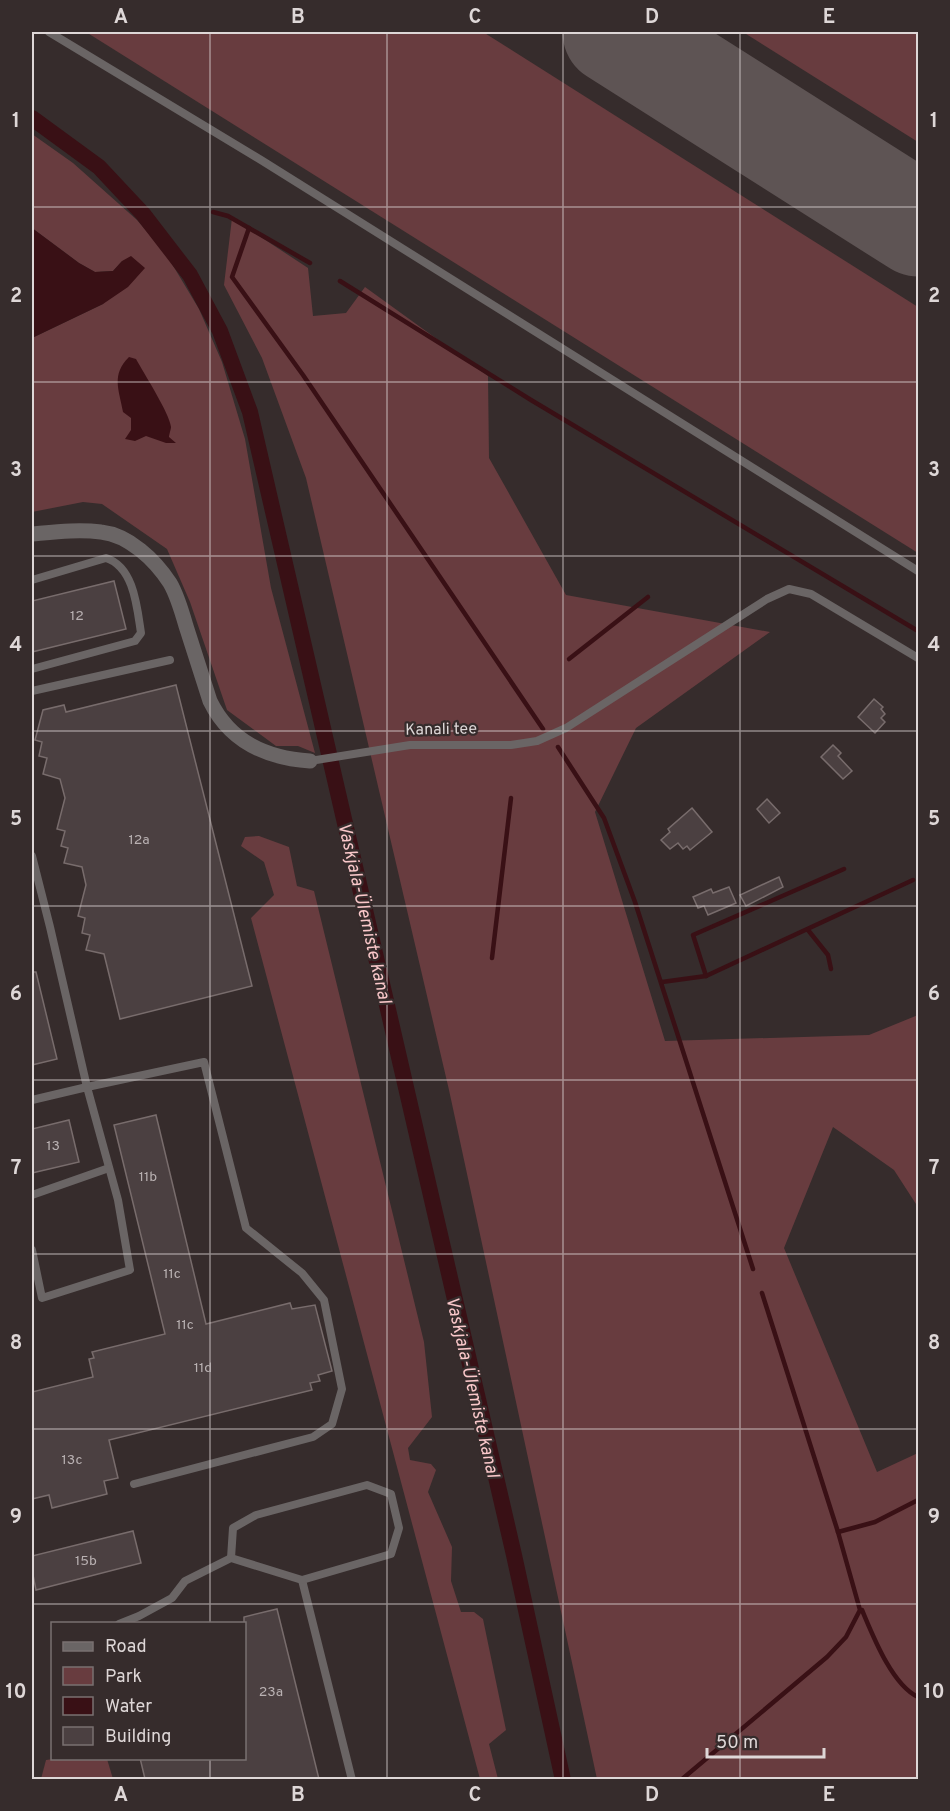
<svg xmlns="http://www.w3.org/2000/svg" width="950" height="1811" viewBox="0 0 950 1811" font-family="Overpass,sans-serif">
<style>
.green{fill:#683c3f}
.water{fill:#391015}
.lines{fill:none;stroke-linecap:round;stroke-linejoin:round}
.stream{stroke:#391015;stroke-width:4.5}
.canal{stroke:#391015;stroke-width:16}
.taxiway{stroke:#5e5454;stroke-width:42}
.runway{stroke:#5e5454;stroke-width:105}
.building{fill:#4b4041;stroke:#786c6c;stroke-width:1.5}
.service{stroke:#6a6565;stroke-width:8}
.minor{stroke:#6a6565;stroke-width:15}
.grid{fill:none;stroke:#ded7d7;stroke-width:1.5;stroke-opacity:0.55}
.labels{text-anchor:middle;stroke-width:4.5;stroke-linejoin:round;paint-order:stroke}
.number-label{font-size:14px;fill:#b9b1b2}
.street-label{font-size:16px;fill:#ded7d7;stroke:#362c2c}
.water-label{font-size:18px;font-style:italic;fill:#fac8ca;stroke:#362c2c}
.neatline{fill:none;stroke:#ded7d7;stroke-width:2}
.grid-label{font-size:20px;text-anchor:middle;font-weight:bold;fill:#ded7d7}
</style>
<rect width="100%" height="100%" fill="#362c2c"/>
<!-- green -->
<g class="green">
<path d="M86,32H483L918,307V553Z"/>
<path d="M743,32H918V142Z"/>
<path d="M32,134L73,163L137,220L166,254L199,309L222,362L245,439L271,588L315,753L298,746H276L227,710L190,602L167,549L102,504L83,502L32,512V338L103,304L122,261L113,271L95,272L79,263L32,228Z"/>
<path d="M232,218L308,268L313,316L346,313L365,287L488,376L489,458L566,595L770,632L636,728L595,812L665,1041L869,1035L918,1015V1203L916,1204L894,1170L833,1127L784,1248L877,1472L918,1453V1779H597L449,1090L306,478L262,358L224,285Z"/>
<path d="M259,836L289,847L297,886L314,891L424,1342L432,1417L408,1448L410,1460L431,1464L436,1470L428,1492L452,1547L451,1581L461,1612H474L483,1619L506,1730L489,1744L498,1779H480L251,918L274,895L264,862L241,846L245,837Z"/>
<path d="M53,1759H107L113,1779H41L46,1760Z"/>
</g>
<!-- water -->
<g class="water">
<path d="M32,228L79,263L95,272L113,271L122,261L131,256L145,268L128,287L103,304L32,338Z"/>
<path d="M129,357L136,359C143,372 170,414 171,427C171,429 169,435 169,437L176,443H166L146,436L135,441L125,439L131,430V418L123,412C119,389 111,375 129,357Z"/>
</g>
<g class="lines">
<!-- stream -->
<g class="stream">
<path d="M213,212L228,216L310,263"/>
<path d="M249,228L232,277L303,375L543,729"/>
<path d="M340,281L531,400L918,631"/>
<path d="M569,659L648,597"/>
<path d="M558,747L604,818L635,902L753,1269"/>
<path d="M808,930L828,955L831,969"/>
<path d="M492,958L511,798"/>
<path d="M706,976L693,935L844,869"/>
<path d="M662,982L706,976L913,880"/>
<path d="M762,1293L838,1532"/>
<path d="M862,1610C873,1636 892,1685 918,1697"/>
<path d="M681,1780L827,1657L846,1637L860,1610L838,1532L875,1522L918,1500"/>
</g>
<!-- canal -->
<path class="canal" d="M32,118L99,167L143,214L190,275L220,331L250,412L514,1555L563,1780"/>
<!-- taxiway -->
<path class="taxiway" d="M875,196L918,209"/>
<!-- runway -->
<path class="runway" d="M615,32L918,224"/>
</g>
<!-- building -->
<g class="building">
<path d="M114,581L126,629L32,652V601Z"/>
<path d="M176,685L252,986L120,1019L104,954L86,950L90,935L82,933L85,918L78,916L86,885L82,867L64,863L68,848L61,846L65,831L57,829L65,798L60,779L43,774L47,758L39,756L42,742L35,740L43,710L64,705L66,712Z"/>
<path d="M874,699L883,707L881,709L885,714L881,718L885,722L875,733L858,717Z"/>
<path d="M833,745L841,753L838,756L852,771L843,779L821,757Z"/>
<path d="M767,799L780,813L769,823L757,809Z"/>
<path d="M692,808L712,832L690,850L687,846L683,849L678,843L670,849L661,840L670,832L668,829Z"/>
<path d="M779,877L783,887L746,906L740,895Z"/>
<path d="M729,887L736,903L708,915L704,906L698,908L693,897L711,889L713,893Z"/>
<path d="M32,972H36L57,1059L32,1065Z"/>
<path d="M156,1115L206,1324L290,1303L292,1309L315,1305L332,1371L318,1375L320,1381L310,1383L312,1390L109,1440L118,1478L104,1481L107,1494L52,1508L49,1495L32,1499V1392L93,1377L89,1359L94,1358L92,1352L165,1334L114,1125Z"/>
<path d="M69,1120L79,1162L32,1173V1129Z"/>
<path d="M133,1531L141,1563L36,1590L32,1570V1556Z"/>
<path d="M277,1609L319,1779H145L140,1758H244V1617Z"/>
</g>
<g class="lines">
<!-- service -->
<g class="service">
<path d="M49,32L261,160L918,571"/>
<path d="M32,580L106,558C134,567 137,607 141,633L135,641L32,669"/>
<path d="M32,691L170,660"/>
<path d="M310,761L410,745H511L537,741L566,728L767,599L789,589L811,594L918,658"/>
<path d="M32,856L50,927L87,1087L204,1062L246,1228L302,1273L324,1300L342,1389L332,1424L313,1437L134,1484"/>
<path d="M32,1100L87,1087L118,1200L130,1270L42,1298L32,1250"/>
<path d="M32,1195L109,1168"/>
<path d="M231,1558L233,1528L256,1515L367,1485L391,1494L399,1528L391,1554L302,1580L352,1780"/>
<path d="M119,1624L139,1616L172,1598L185,1581L231,1558L302,1580"/>
</g>
<!-- minor -->
<path class="minor" d="M32,534C54,532 78,529 101,532C129,535 155,560 170,583C177,595 182,612 186,626C194,651 202,676 210,701C230,742 266,758 310,761"/>
</g>
<!-- grid -->
<path class="grid" d="M210,32V1624M387,32V1780M563,32V1780M740,32V1780M32,207H918M32,382H918M32,556H918M32,731H918M32,906H918M32,1080H918M32,1254H918M32,1429H918M32,1604H918M210,1758V1780"/>
<g class="labels">
<!-- number labels -->
<g class="number-label">
<text x="77" y="620">12</text>
<text x="139" y="844">12a</text>
<text x="53" y="1150">13</text>
<text x="148" y="1181">11b</text>
<text x="172" y="1278">11c</text>
<text x="185" y="1329">11c</text>
<text x="203" y="1372">11d</text>
<text x="72" y="1464">13c</text>
<text x="86" y="1565">15b</text>
<text x="271" y="1696">23a</text>
</g>
<!-- street labels -->
<g class="street-label">
<text transform="translate(441 728) rotate(-1)" y="6">Kanali tee</text>
</g>
<!-- water labels -->
<g class="water-label">
<text transform="translate(365 913) rotate(77)" y="6">Vaskjala-Ülemiste kanal</text>
<text transform="translate(473 1387) rotate(77)" y="6">Vaskjala-Ülemiste kanal</text>
</g>
</g>
<!-- border -->
<rect width="950" height="1811" fill="none" stroke="#362c2c" stroke-width="66"/>
<!-- legend -->
<rect x="51" y="1622" width="195" height="138" fill="#362c2c" stroke="#797070" stroke-width="1.5"/>
<rect x="63" y="1642" width="30" height="9" fill="#6a6565" stroke="#797070" stroke-width="1.5"/>
<text x="105" y="1652" font-size="18" fill="#ded7d7">Road</text>
<rect x="63" y="1667" width="30" height="18" fill="#683c3f" stroke="#797070" stroke-width="1.5"/>
<text x="105" y="1682" font-size="18" fill="#ded7d7">Park</text>
<rect x="63" y="1697" width="30" height="18" fill="#391015" stroke="#797070" stroke-width="1.5"/>
<text x="105" y="1712" font-size="18" fill="#ded7d7">Water</text>
<rect x="63" y="1727" width="30" height="18" fill="#4b4041" stroke="#797070" stroke-width="1.5"/>
<text x="105" y="1742" font-size="18" fill="#ded7d7">Building</text>
<!-- scale -->
<path d="M707 1748v9h117v-9" fill="none" stroke="#ded7d7" stroke-width="3"/>
<text x="716" y="1748" font-size="18" fill="#ded7d7" stroke="#362c2c" stroke-width="4.5" paint-order="stroke">50 m</text>
<rect x="33" y="33" width="884" height="1745" class="neatline"/>
<g class="grid-label">
<text x="121" y="23">A</text>
<text x="298" y="23">B</text>
<text x="475" y="23">C</text>
<text x="652" y="23">D</text>
<text x="829" y="23">E</text>
<text x="16" y="127">1</text>
<text x="934" y="127">1</text>
<text x="16" y="302">2</text>
<text x="934" y="302">2</text>
<text x="16" y="476">3</text>
<text x="934" y="476">3</text>
<text x="16" y="651">4</text>
<text x="934" y="651">4</text>
<text x="16" y="825">5</text>
<text x="934" y="825">5</text>
<text x="16" y="1000">6</text>
<text x="934" y="1000">6</text>
<text x="16" y="1174">7</text>
<text x="934" y="1174">7</text>
<text x="16" y="1349">8</text>
<text x="934" y="1349">8</text>
<text x="16" y="1523">9</text>
<text x="934" y="1523">9</text>
<text x="16" y="1698">10</text>
<text x="934" y="1698">10</text>
<text x="121" y="1801">A</text>
<text x="298" y="1801">B</text>
<text x="475" y="1801">C</text>
<text x="652" y="1801">D</text>
<text x="829" y="1801">E</text>
</g>
</svg>
